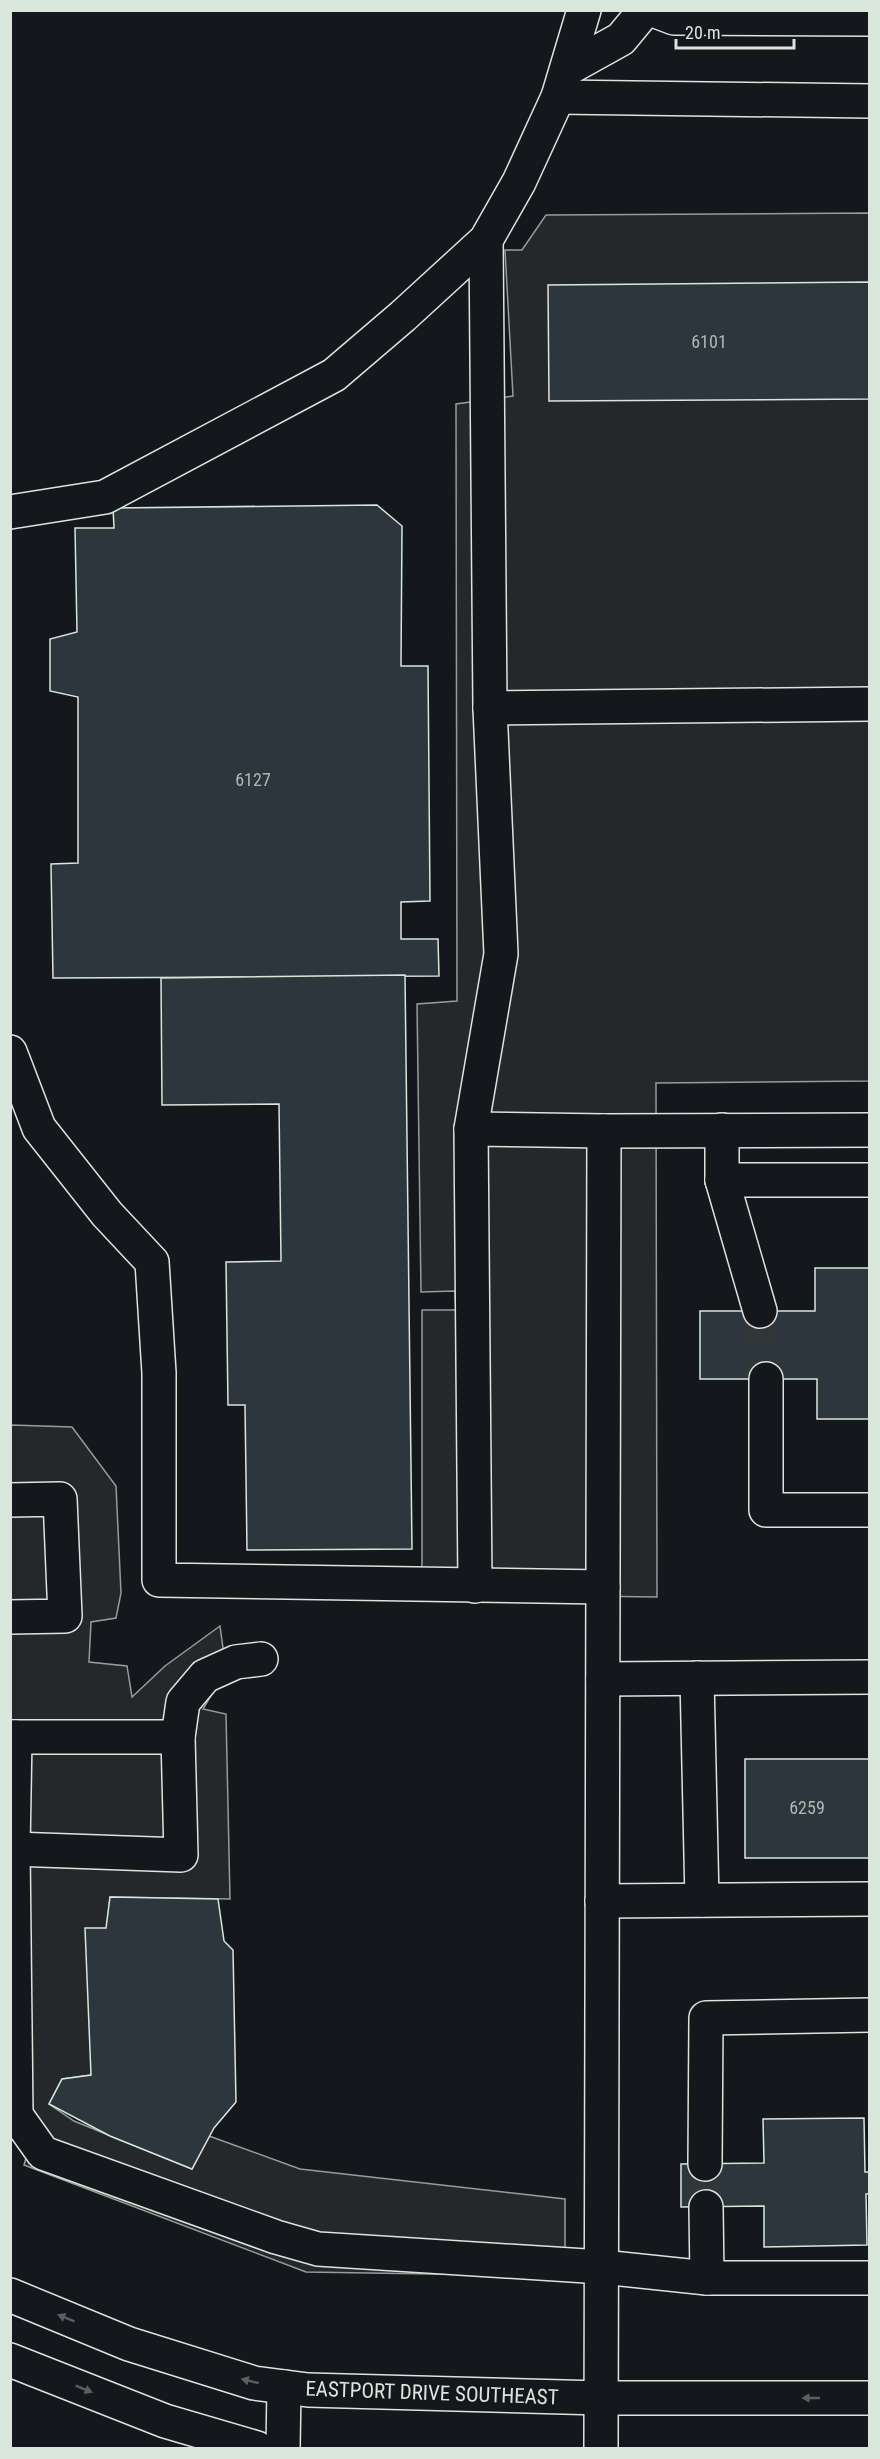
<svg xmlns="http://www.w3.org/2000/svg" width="880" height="2459" viewBox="0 0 880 2459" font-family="'Roboto Condensed',sans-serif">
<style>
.parking{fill:#24282b;stroke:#939e99;stroke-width:1.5}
.building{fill:#2c363c;stroke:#d8e6dc;stroke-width:1.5}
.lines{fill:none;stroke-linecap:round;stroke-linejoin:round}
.minor-tunnel{stroke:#313739;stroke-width:33;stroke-dasharray:33 16;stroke-linecap:butt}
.minor-casing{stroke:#d8e6dc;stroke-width:36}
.minor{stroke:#14181c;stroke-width:33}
.oneway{fill:#59605f}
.labels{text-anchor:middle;stroke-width:4.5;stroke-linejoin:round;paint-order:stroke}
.number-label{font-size:18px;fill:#adbab4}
.street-label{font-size:21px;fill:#d8e6dc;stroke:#14181c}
</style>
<rect width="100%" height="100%" fill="#14181c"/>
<!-- parking -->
<g class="parking">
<path d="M869,213V1081L656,1083L657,1597L422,1594V1310H456L455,1291L421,1292L417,1004L457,1001L456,404L513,396L505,250H522L546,215Z"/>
<path d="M11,1425L72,1427L116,1486L121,1593L116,1618L91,1622L89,1662L127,1666L132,1697L165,1666L220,1626L226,1670L203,1709L226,1714L230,1899L110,1897L91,2075L62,2079L49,2104L74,2121L192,2169L209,2136L300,2169L565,2199V2276L306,2272L24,2165L32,2136L11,2128Z"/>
</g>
<!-- building -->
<g class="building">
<path d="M869,282V399L549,401L548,285Z"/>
<path d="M377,505L402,526L401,666H428L430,901L401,902V939H438L439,976L53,978L51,864L78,863V697L50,691V639L77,632L75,528H114L113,508Z"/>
<path d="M405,975L412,1549L247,1550L245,1405H228L226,1262L281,1261L279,1104L162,1105L161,978Z"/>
<path d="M815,1268H870V1419H817V1379H700V1311H815Z"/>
<rect x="745" y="1759" width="125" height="99"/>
<path d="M110,1897L218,1899L224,1941L233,1950L236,2102L214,2128L192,2169L110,2136L49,2104L62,2079L91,2075L85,1928H106Z"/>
<path d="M864,2118L865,2172H870V2194H866L867,2245L764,2247V2206L681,2207V2164L764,2163L763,2119Z"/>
</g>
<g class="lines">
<!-- minor-tunnel -->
<g class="minor-tunnel">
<path d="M760,1311L766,1379"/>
<path d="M705,2164L706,2207"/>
</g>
<!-- minor casing -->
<g class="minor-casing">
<g id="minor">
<path d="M653,10L674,18L870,19"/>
<path d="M567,69L621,39L645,10"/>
<path d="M558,97L870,101"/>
<path d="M10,512L105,497L334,375L403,316L486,240L519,182L558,97L584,10"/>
<path d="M490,708L870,704"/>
<path d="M10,1052L39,1128L107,1214L152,1262L159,1373V1580L603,1587"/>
<path d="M471,1129L604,1131L870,1130"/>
<path d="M722,1130V1180L760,1311"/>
<path d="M722,1180H870"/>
<path d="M766,1379V1510H870"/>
<path d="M10,1500L60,1499L65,1616L10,1617"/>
<path d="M475,1586L471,1129L501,954L490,708L486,240"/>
<path d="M697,1678L702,1900"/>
<path d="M603,1679L870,1677"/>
<path d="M10,1737H178L183,1702L205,1676L236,1662L261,1659"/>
<path d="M15,1737L13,1849L16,2115"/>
<path d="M13,1849L181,1855L178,1737"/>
<path d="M602,1901L870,1899"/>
<path d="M10,2114L16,2115L43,2153L276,2237L318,2249L602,2267L707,2278H870"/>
<path d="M705,2164L706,2018L870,2015"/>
<path d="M706,2207L707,2278"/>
<path d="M10,2295L129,2344L254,2383L308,2390L601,2398H870"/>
<path d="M10,2360L165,2421L257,2448"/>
<path d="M283,2448L284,2387"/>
<path d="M601,2448L604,1131"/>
</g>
</g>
<!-- minor -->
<use href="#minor" class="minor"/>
</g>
<!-- one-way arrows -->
<defs><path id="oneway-solid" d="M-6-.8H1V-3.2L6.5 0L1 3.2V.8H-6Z" transform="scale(1.5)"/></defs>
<g class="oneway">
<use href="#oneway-solid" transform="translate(66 2318) rotate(-158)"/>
<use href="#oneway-solid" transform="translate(250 2381) rotate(-166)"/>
<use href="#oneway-solid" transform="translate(84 2389) rotate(22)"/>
<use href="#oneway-solid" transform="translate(811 2398) rotate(180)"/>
</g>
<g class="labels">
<!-- number labels -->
<g class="number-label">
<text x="709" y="348">6101</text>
<text x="253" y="786">6127</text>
<text x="807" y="1814">6259</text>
</g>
<!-- street labels -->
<g class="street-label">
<text transform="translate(432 2393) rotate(2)" y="7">EASTPORT DRIVE SOUTHEAST</text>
</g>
</g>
<!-- border -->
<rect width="880" height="2459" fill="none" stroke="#d8e6dc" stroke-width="24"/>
<!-- scale -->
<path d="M676 39v9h118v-9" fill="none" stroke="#d8e6dc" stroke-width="3"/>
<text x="685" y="39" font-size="18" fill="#d8e6dc" stroke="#14181c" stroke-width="4.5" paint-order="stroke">20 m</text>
</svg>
